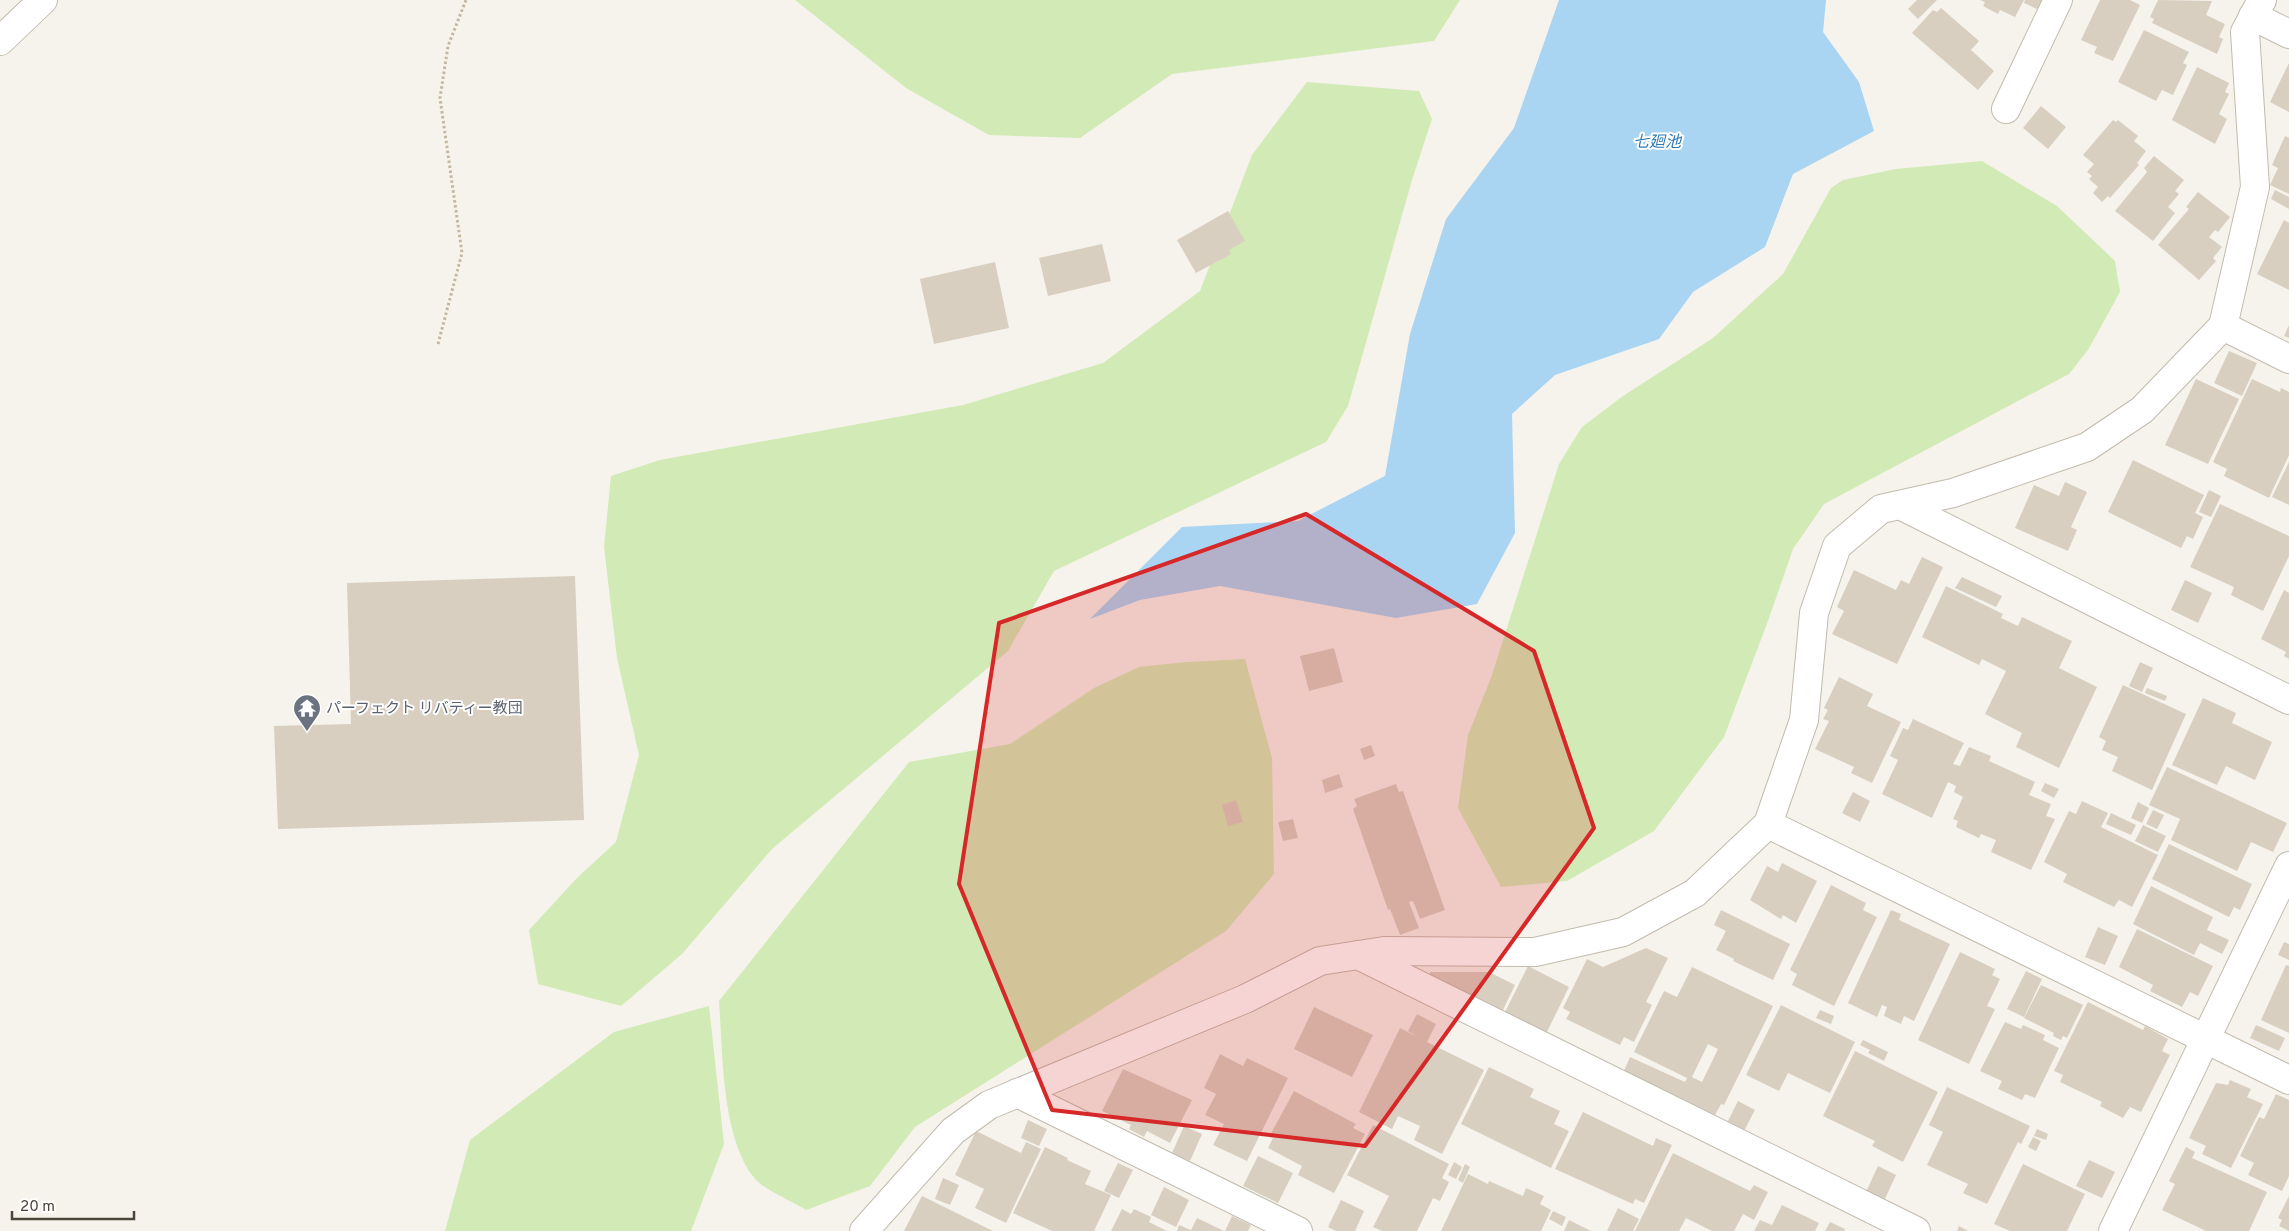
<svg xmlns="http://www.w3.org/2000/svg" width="2289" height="1231" viewBox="0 0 2289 1231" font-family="Overpass,'Noto Sans JP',sans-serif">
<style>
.green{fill:#d2eab5}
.water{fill:#a9d4f2}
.building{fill:#d8cfc1;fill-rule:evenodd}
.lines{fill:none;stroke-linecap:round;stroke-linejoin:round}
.minor-casing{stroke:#c2bbae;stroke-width:30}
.path{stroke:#c4b79f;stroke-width:3;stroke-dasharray:2.5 2.5;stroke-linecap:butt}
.minor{stroke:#fff;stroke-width:28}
.marked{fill:#d62828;fill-opacity:0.2;stroke:#d62828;stroke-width:4;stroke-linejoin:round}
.labels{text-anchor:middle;stroke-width:4;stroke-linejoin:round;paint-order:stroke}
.worship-label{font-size:15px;fill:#5b616d;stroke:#fff;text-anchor:start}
.water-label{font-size:16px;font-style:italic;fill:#2e7ab2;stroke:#fff}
</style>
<rect width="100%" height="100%" fill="#f6f3ec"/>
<!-- green -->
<g class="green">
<path d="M795,0H1460L1434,41L1172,74L1080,138L989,135L906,88Z"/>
<path d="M1307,82L1419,91L1432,119L1412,180L1348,406L1326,442L1054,571L1008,651L772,849L682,954L621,1006L538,984L529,930L578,877L616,842L639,755L617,658L604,547L611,476L660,460L963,405L1103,363L1200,291L1252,155Z"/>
<path d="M1982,161L2057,206L2115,261L2120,292L2088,350L2069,374L1824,504L1793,549L1768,621L1724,737L1654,831L1567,881L1501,887L1458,808L1468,735L1491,678L1559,464L1582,427L1623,396L1713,338L1783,274L1831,188L1843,180L1896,169Z"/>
<path d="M1245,659L1272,758L1274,874L1226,931L915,1127L870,1186L806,1210C795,1203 764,1189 756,1180C721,1140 723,1053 719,1001L909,762L1010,744L1094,688L1139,667L1186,662Z"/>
<path d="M709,1006L724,1144L691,1231H445L470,1140L614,1032Z"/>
</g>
<!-- water -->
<path class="water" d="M1559,0H1826L1823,32L1859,82L1874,131L1793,174L1765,247L1693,292L1659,339L1555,375L1512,414L1515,533L1477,604L1396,618L1220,586L1140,600L1090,619L1182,527L1298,521L1385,476L1410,334L1446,219L1514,128Z"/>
<!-- building -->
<g class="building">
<path d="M1917,0H1937L1918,19L1908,9Z"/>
<path d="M1980,0H2024L2015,17L2000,10L1998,14L1983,6L1985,2Z"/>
<path d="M2025,0H2042L2037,9L2024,3Z"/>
<path d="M2100,0H2130L2140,5L2113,61L2094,53L2097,47L2081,40Z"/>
<path d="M2158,0L2212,1L2206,15L2225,24L2219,37L2223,39L2217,54L2152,23L2154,19L2150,17Z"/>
<path d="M1941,8L1979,41L1971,50L1994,71L1978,90L1912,33L1933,10L1937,12Z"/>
<path d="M2144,30L2189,52L2183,63L2187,65L2173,95L2162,90L2156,101L2118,82Z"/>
<path d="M2289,63V112L2270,102Z"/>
<path d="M2197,67L2229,83L2225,92L2229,94L2219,114L2227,119L2215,144L2172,120Z"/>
<path d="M2041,106L2066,127L2048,149L2023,128Z"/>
<path d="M2113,120L2116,122L2118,120L2138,136L2134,141L2146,151L2137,163L2139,165L2110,198L2108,196L2102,202L2093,193L2098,187L2089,179L2092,176L2087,172L2094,164L2083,155Z"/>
<path d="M2285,136L2289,138V194L2270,185L2278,168L2272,165Z"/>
<path d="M2154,156L2184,180L2175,191L2179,194L2168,207L2175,213L2153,241L2115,211L2147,172L2144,168Z"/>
<path d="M2275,190L2289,197V209L2271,199Z"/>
<path d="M2198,192L2230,217L2218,232L2215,230L2209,237L2222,247L2213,258L2216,261L2199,280L2158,245L2189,209L2186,207Z"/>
<path d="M1228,211L1245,241L1229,250L1231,254L1196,273L1177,240Z"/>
<path d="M2284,220L2289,223V290L2257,274Z"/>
<path d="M1102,244L1111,281L1048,296L1039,258Z"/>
<path d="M995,262L1009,328L934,344L920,279Z"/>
<path d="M2289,325V338L2284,336Z"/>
<path d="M2229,351L2257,363L2242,396L2214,383Z"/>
<path d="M2196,379L2239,399L2208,464L2165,445Z"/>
<path d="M2252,379L2280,392L2281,388L2289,392V455L2269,498L2224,476L2227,469L2213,462Z"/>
<path d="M2133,460L2204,495L2195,513L2203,517L2193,539L2187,536L2181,548L2108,512Z"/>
<path d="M2289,462V505L2272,497Z"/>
<path d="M2065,482L2087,492L2071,527L2077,530L2068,551L2015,528L2034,485L2059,496Z"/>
<path d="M2209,490L2221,496L2211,517L2199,512Z"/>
<path d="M2220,504L2289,536V556L2263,611L2231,595L2234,587L2190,567Z"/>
<path d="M1922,557L1943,567L1897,664L1832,634L1844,611L1837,607L1854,570L1896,590L1901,580L1909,584Z"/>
<path d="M575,576L584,820L278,829L274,726L351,724L347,583Z"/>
<path d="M1962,577L2002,596L1996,607L1955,588Z"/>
<path d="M2185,580L2212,593L2198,623L2171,610Z"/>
<path d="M1946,586L2003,614L2001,618L2018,626L2022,617L2072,641L2059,668L2097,687L2059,768L2016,747L2022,733L1985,714L2006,671L1982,659L1979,665L1922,637Z"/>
<path d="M2284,590L2289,593V659L2284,656L2286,652L2261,639Z"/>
<path d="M1334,648L1343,682L1309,691L1300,656Z"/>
<path d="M2140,662L2153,668L2142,692L2129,686Z"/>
<path d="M1839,677L1873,694L1867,706L1901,722L1872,783L1851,773L1854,767L1815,749L1829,721L1823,719L1828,710L1824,708Z"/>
<path d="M2123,685L2186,714L2152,790L2112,771L2118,757L2102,750L2106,741L2099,737Z"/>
<path d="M2147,688L2167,696L2165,701L2145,693Z"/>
<path d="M2203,698L2236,713L2232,723L2272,742L2255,780L2226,766L2217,785L2172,765Z"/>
<path d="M1913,719L1964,743L1953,764L1960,766L1969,747L1991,756L1989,761L2035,782L2029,795L2051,804L2046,816L2055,819L2031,870L1991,852L1996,840L1981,834L1979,838L1956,827L1958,821L1953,819L1963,797L1954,792L1956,786L1948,782L1932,818L1882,794L1898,760L1890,756L1903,728L1908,730Z"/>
<path d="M1371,745L1375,756L1364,760L1360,749Z"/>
<path d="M2167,767L2287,823L2273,852L2251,842L2237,871L2171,840L2180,819L2149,805Z"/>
<path d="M1339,774L1343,787L1325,793L1322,780Z"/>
<path d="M2045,783L2059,789L2054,798L2041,791Z"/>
<path d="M1396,784L1399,792L1403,791L1445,910L1420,919L1413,901L1409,902L1419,928L1400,935L1390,909L1388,910L1353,809L1357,806L1354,799Z"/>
<path d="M1853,792L1870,801L1860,822L1842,813Z"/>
<path d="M1236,800L1243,822L1228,826L1222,805Z"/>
<path d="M2082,801L2108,813L2101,827L2158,855L2132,907L2119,900L2114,907L2063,882L2067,874L2044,862L2069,811L2076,814Z"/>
<path d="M2138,802L2149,808L2142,823L2131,818Z"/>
<path d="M2153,810L2164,815L2157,829L2146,824Z"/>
<path d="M2111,813L2136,825L2131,835L2106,824Z"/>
<path d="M1293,819L1298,838L1283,841L1278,822Z"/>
<path d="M2143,825L2166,836L2158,852L2135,841Z"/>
<path d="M2169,844L2252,884L2240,910L2234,907L2229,917L2152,879Z"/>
<path d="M1782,863L1817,881L1796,923L1783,915L1781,919L1750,900L1767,866L1778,872Z"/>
<path d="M1831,885L1866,903L1863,910L1877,917L1834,1006L1792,985L1797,974L1790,970Z"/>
<path d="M2151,886L2213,917L2207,930L2229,940L2222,954L2200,943L2194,955L2133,924Z"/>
<path d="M1721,910L1790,944L1773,980L1733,961L1734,959L1716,950L1726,931L1714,925Z"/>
<path d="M1891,910L1901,914L1899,920L1950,944L1914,1021L1904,1016L1901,1024L1884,1016L1887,1007L1882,1005L1877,1017L1848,1003Z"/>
<path d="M2098,927L2118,936L2105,965L2085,957Z"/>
<path d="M2137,929L2213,966L2198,996L2190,992L2182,1007L2150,991L2153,985L2119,967Z"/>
<path d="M2284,942L2289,944V960L2278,955Z"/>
<path d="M1646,948L1668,958L1646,1002L1652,1005L1634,1042L1624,1037L1620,1045L1566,1019L1570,1012L1563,1008L1587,959L1603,967Z"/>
<path d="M1960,952L1995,969L1992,975L2000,979L1987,1006L1995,1009L1969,1064L1918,1040Z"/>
<path d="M2286,965L2289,966V1033L2261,1020Z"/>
<path d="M1528,966L1569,987L1545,1036L1503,1016Z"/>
<path d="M1692,967L1773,1006L1724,1105L1721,1104L1714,1117L1623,1073L1630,1057L1685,1082L1687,1078L1634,1052L1664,991L1677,997ZM1708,1044L1718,1049L1702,1082L1692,1077Z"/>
<path d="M2026,971L2042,979L2024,1017L2007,1009Z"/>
<path d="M1430,972H1489L1515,985L1501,1014L1430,981Z"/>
<path d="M2041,985L2083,1005L2067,1038L2063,1036L2061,1040L2053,1036L2054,1033L2024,1018Z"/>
<path d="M2088,1002L2143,1030L2145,1026L2168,1039L2162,1051L2170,1055L2141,1112L2130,1107L2123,1118L2100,1106L2102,1102L2060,1082L2063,1075L2054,1071Z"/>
<path d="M1781,1005L1855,1042L1830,1093L1788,1073L1779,1091L1746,1075Z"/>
<path d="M1314,1007L1373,1035L1352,1077L1294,1049Z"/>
<path d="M1820,1010L1834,1016L1831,1024L1816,1018Z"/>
<path d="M1417,1014L1436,1024L1427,1042L1484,1070L1442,1154L1414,1140L1420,1126L1398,1116L1392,1129L1359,1112L1400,1028L1416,1036L1408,1031Z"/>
<path d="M2005,1022L2021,1029L2023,1025L2045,1035L2043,1040L2059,1048L2035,1098L2025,1094L2022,1100L1998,1089L2002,1081L1980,1071Z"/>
<path d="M2256,1025L2285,1038L2279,1051L2250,1038Z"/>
<path d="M1863,1040L1888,1052L1884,1061L1868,1053L1870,1050L1860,1045Z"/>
<path d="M1855,1051L1938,1092L1903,1162L1872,1146L1875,1141L1823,1116Z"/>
<path d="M1220,1054L1243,1066L1247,1058L1288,1078L1247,1161L1213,1145L1224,1124L1205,1115L1216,1094L1204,1088Z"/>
<path d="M1489,1067L1534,1089L1530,1097L1560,1111L1554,1124L1569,1131L1551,1168L1461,1124Z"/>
<path d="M1123,1069L1192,1100L1170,1143L1147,1131L1144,1137L1129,1129L1131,1125L1102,1111Z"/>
<path d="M2230,1080L2251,1089L2247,1097L2263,1104L2231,1168L2202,1154L2206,1146L2189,1138L2216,1083L2228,1085Z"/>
<path d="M1947,1087L2030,1126L2021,1144L2018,1142L1987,1204L1963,1193L1968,1184L1927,1165L1943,1132L1929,1125Z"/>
<path d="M1294,1091L1356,1124L1353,1128L1365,1134L1334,1193L1298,1175L1302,1166L1268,1148L1273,1138L1269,1137Z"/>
<path d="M2276,1094L2289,1100V1176L2282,1191L2248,1175L2254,1163L2240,1156L2259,1117L2264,1119Z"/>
<path d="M1738,1101L1755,1110L1744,1131L1727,1123Z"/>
<path d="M1583,1112L1653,1146L1656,1138L1672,1145L1644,1203L1635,1199L1633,1204L1555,1169Z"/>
<path d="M1028,1120L1047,1129L1039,1146L1021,1138Z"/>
<path d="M1373,1125L1449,1164L1442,1178L1449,1182L1440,1201L1433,1198L1417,1231H1382L1373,1227L1389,1196L1347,1175Z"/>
<path d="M1184,1126L1202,1134L1190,1161L1172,1153Z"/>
<path d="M2037,1129L2048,1134L2046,1140L2034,1136Z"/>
<path d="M976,1131L1021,1153L1026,1142L1041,1149L1006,1223L975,1208L984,1189L955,1175Z"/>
<path d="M2033,1137L2041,1141L2036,1151L2028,1147Z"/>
<path d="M1045,1147L1068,1158L1067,1160L1091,1171L1085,1184L1111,1195L1094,1231H1052L1013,1213Z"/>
<path d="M2186,1147L2195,1152L2192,1158L2267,1192L2249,1231H2206L2162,1210L2175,1184L2169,1181Z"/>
<path d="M1673,1153L1750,1191L1754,1185L1768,1192L1754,1220L1743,1214L1734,1231H1712L1686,1218L1679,1231H1635Z"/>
<path d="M1258,1156L1293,1173L1278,1203L1243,1186Z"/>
<path d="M2089,1160L2115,1172L2102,1198L2076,1186Z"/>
<path d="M1454,1162L1462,1167L1456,1179L1448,1175Z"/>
<path d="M1118,1163L1133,1170L1119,1198L1104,1191Z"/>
<path d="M1465,1164L1470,1167L1463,1183L1458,1180Z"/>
<path d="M2023,1164L2085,1194L2067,1231H2010L1994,1224Z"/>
<path d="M1878,1166L1896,1175L1884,1201L1866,1192Z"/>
<path d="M1468,1174L1488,1184L1489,1181L1523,1196L1526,1188L1544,1196L1540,1204L1551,1210L1541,1231H1441Z"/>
<path d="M943,1178L959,1185L950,1205L935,1199Z"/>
<path d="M1164,1187L1189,1200L1176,1227L1151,1215Z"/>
<path d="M922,1196L993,1231H904Z"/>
<path d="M2289,1196V1231L2279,1226L2282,1220L2278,1218Z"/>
<path d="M1341,1200L1364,1211L1355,1231H1336L1328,1227Z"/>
<path d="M1782,1205L1819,1223L1815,1231H1754L1760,1220L1772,1225Z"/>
<path d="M1618,1208L1639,1219L1633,1231H1607Z"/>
<path d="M1122,1209L1131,1214L1134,1209L1151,1217L1149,1222L1167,1231H1111Z"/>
<path d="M1553,1211L1566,1217L1562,1226L1549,1219Z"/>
<path d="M1232,1216L1251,1225L1248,1231H1225Z"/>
<path d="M1197,1218L1224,1231H1177L1179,1225L1191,1230Z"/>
<path d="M1569,1220L1591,1231H1564Z"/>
<path d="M1830,1222L1845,1229L1844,1231H1825Z"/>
<path d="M1959,1226L1968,1231H1957Z"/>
</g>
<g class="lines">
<!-- minor casing -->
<g class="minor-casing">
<g id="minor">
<path d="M2253,16L2289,34"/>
<path d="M0,41L43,0"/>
<path d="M2006,109L2058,0"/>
<path d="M2223,326L2289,359"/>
<path d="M1900,505L2289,700"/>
<path d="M1768,824L2289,1080"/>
<path d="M1358,955L1916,1231"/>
<path d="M1017,1093L1298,1231"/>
<path d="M864,1231L953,1131L989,1105L1245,999L1320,961L1384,951L1535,952L1623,932L1695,893L1768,824L1804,720L1814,613L1837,546L1881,509L1953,493L2087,447L2142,410L2223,326L2255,187L2245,32L2262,0"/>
<path d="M2113,1231L2289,866"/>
</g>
</g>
<!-- path -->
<path class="path" d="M438,344L462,253L440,98L448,46L466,0"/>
<!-- minor -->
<use href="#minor" class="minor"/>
</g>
<!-- marked area -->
<path class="marked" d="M1306,514L1534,651L1594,828L1365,1146L1052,1110L959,884L999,623Z"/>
<!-- icons -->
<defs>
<g id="temple-pin" transform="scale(1.4375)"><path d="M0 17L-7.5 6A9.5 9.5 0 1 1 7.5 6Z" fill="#6b7280" stroke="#fff"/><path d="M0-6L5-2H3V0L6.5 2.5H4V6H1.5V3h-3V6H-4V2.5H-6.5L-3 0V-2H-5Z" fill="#fff"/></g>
</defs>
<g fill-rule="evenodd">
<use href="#temple-pin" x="307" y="708"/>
</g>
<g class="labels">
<!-- worship labels -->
<g class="worship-label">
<text x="326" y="713">パーフェクト リバティー教団</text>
</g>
<!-- water labels -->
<g class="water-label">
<text x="1657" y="147">七廻池</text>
</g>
</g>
<!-- scale -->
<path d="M12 1211v8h122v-8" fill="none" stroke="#4b4439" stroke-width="2.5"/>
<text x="20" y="1211" font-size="15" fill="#4b4439" stroke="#ffffff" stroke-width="4" paint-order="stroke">20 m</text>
</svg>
